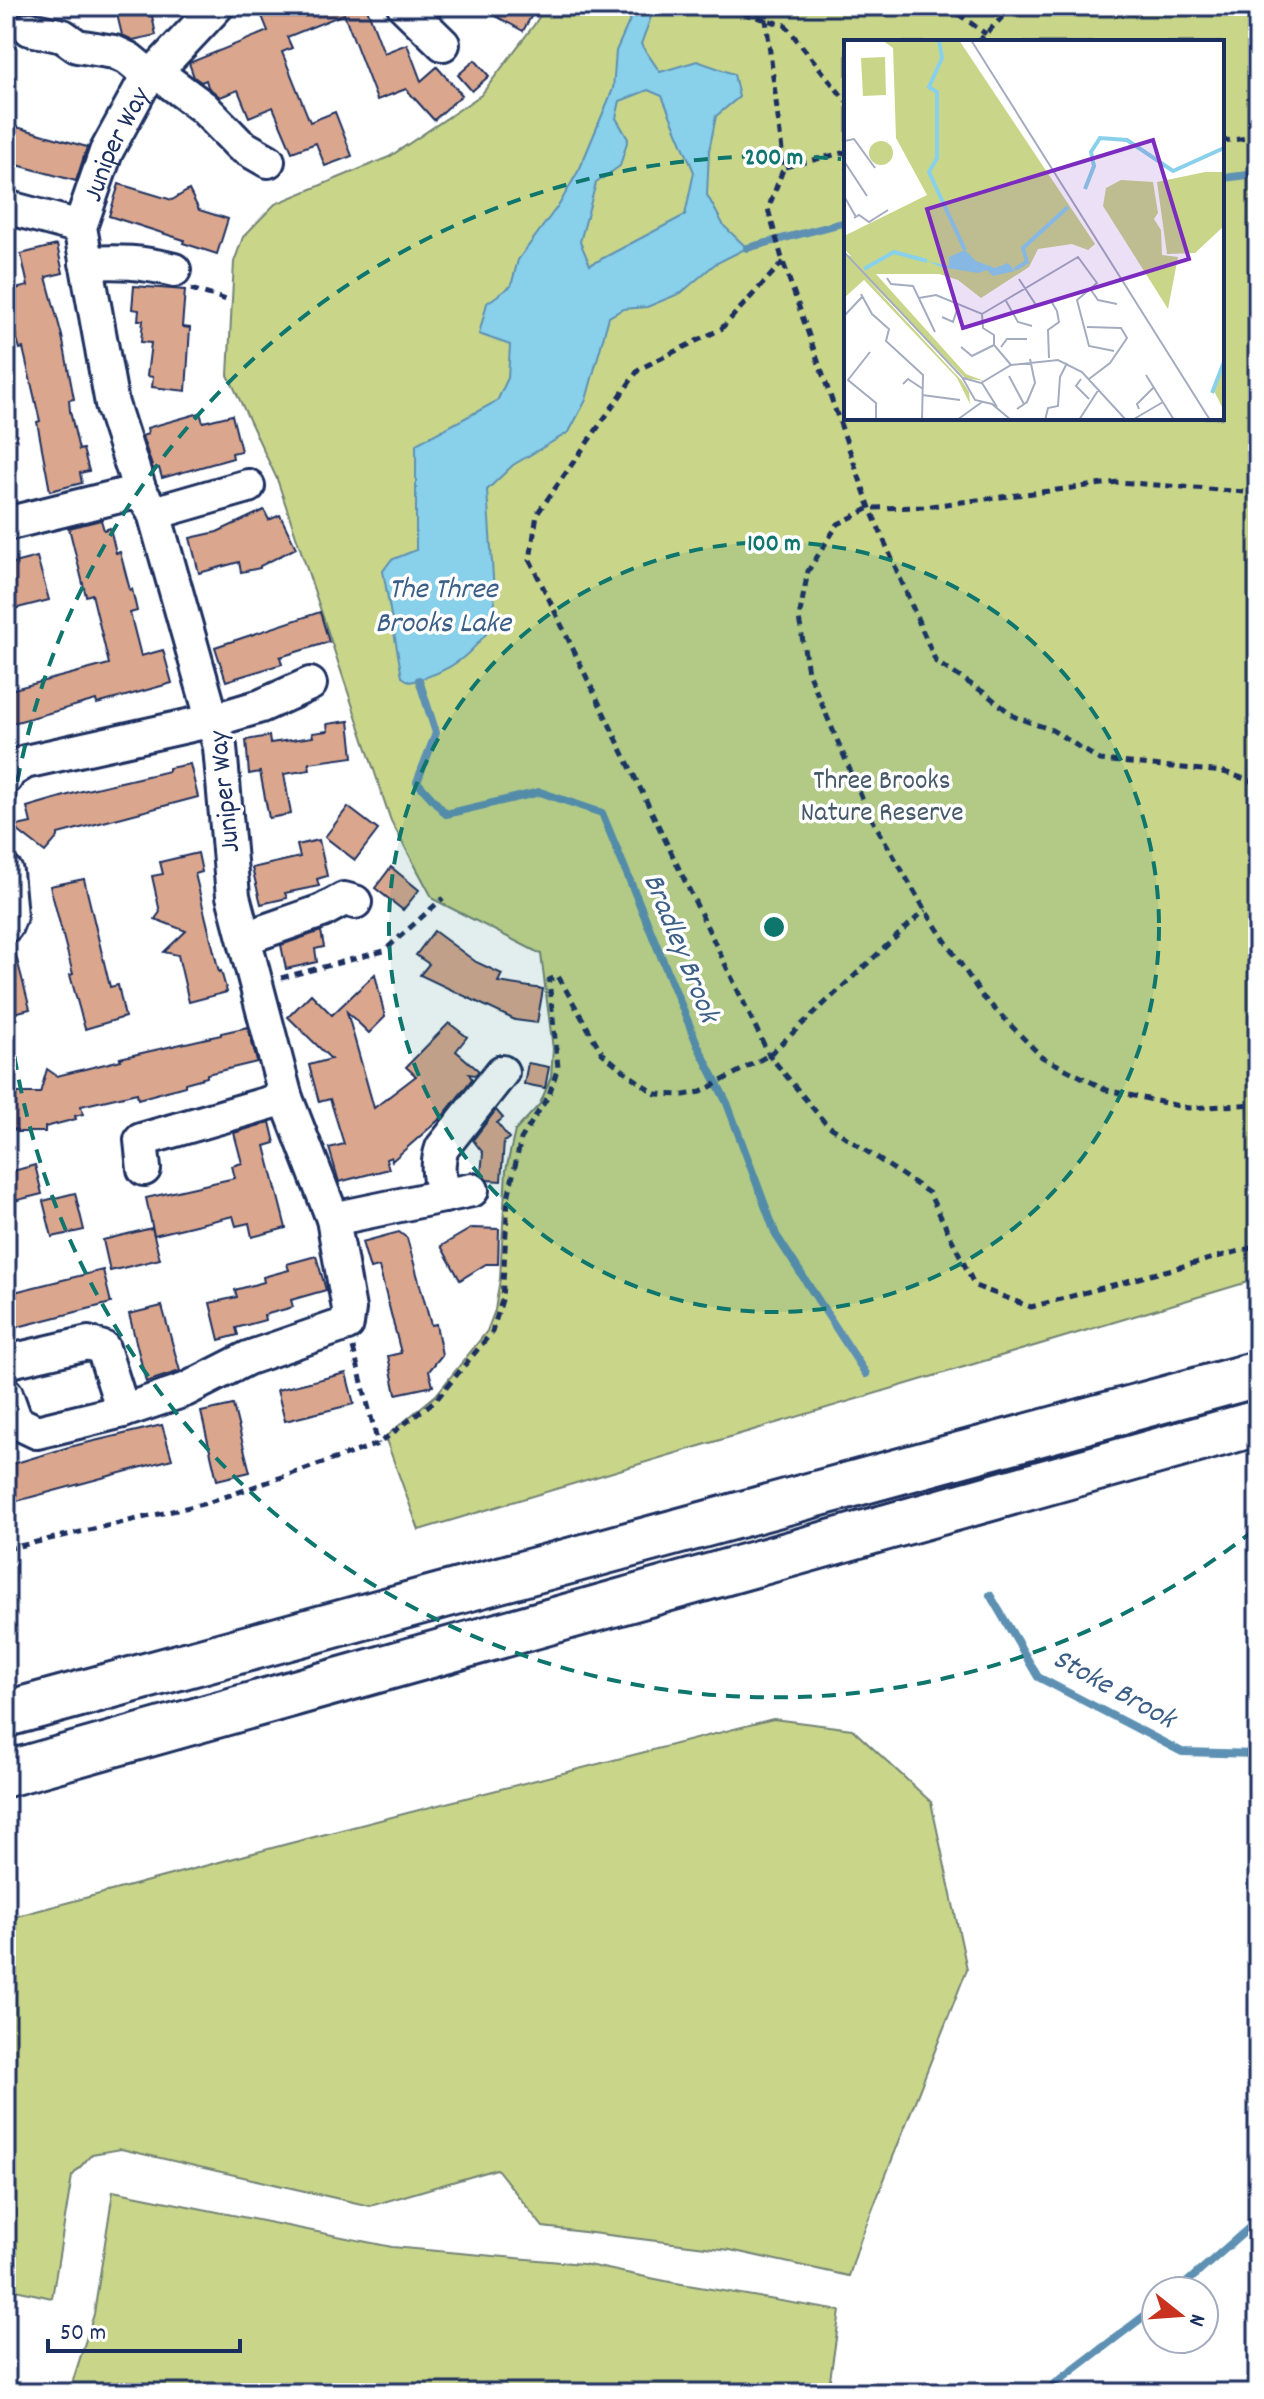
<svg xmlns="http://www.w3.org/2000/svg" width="1264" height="2399" viewBox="0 0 1264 2399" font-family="Dekko,sans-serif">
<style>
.green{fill:#c9d68a;stroke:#728274;stroke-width:2;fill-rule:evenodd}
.water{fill:#89d0ea;stroke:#5d90b2;stroke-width:2;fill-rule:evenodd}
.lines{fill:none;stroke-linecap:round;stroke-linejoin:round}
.stream{stroke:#5d90b2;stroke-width:8}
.building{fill:#daa78e;stroke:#1b2f5e;stroke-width:2}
.minor-casing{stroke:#1b2f5e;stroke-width:38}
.highway-casing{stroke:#1b2f5e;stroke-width:50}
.path{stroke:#1b2f5e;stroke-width:5;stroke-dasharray:8 6;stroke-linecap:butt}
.minor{stroke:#fff;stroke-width:32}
.highway{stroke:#fff;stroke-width:44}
.ring{fill:none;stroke:#0f766e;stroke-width:4;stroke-dasharray:14 10}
.labels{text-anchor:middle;stroke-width:7;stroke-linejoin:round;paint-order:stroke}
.street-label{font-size:28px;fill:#1b2f5e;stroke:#fff}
.park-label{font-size:28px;fill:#465969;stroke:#fff}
.water-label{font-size:30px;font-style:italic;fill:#3c5f88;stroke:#fff}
.inset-river{fill:none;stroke:#89d0ea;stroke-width:4}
.inset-road{fill:none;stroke:#a4acbf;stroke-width:2}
.view{fill:#7b2cbf;fill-opacity:0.15;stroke:#7b2cbf;stroke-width:4}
.inset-edge{fill:none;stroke:#1b2f5e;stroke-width:4}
.centre{fill:#0f766e;stroke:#fff;stroke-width:4}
.ring-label{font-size:24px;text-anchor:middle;font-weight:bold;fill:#0f766e;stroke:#fff;stroke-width:7;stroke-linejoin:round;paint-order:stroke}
</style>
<rect width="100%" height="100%" fill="#fff"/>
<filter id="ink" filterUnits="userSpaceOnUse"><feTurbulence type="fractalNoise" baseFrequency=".0125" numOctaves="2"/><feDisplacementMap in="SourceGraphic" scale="16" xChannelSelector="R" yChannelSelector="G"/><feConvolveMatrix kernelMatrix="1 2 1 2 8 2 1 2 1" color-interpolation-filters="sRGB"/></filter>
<g filter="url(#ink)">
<!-- green -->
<g class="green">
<path d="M546,6H1258V1279L419,1530L385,1437L436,1395L487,1331L495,1310L500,1279L506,1170L515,1131L540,1104L551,1077L553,1049L541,954L433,899L391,821L277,479L228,375L234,262L243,237L275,204L389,157L481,95L534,25ZM846,42H1222V418H846Z"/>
<path d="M773,1719L852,1729L931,1802L967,1969L860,2241L849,2276L730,2250L543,2227L497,2169L370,2206L121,2149L92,2154L72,2176L52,2298L6,2288V1919L287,1844Z"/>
<path d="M113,2191L392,2247L583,2264L670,2282L840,2311L828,2393H69L94,2314Z"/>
</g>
<!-- water -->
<path class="water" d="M636,6H655L641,44L660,72L697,61L734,74L739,97L716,116L709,151L707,195L724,226L747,248L715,264L681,293L647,307L623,309L609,317L586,400L569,432L513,465L487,490L496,621C470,656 453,671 410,682L402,677L383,571L391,560L416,550V444L497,401L508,378L510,345L479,334L487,303L511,286L518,260L560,203L580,168L613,89L616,51ZM648,90L662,96L694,172L685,215L590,265L580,242L596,183L620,166L628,139L616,118L620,101Z"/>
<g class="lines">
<!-- stream -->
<g class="stream">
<path d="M1222,178L1258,174"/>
<path d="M747,248L846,222"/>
<path d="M419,680L436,733L417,782L446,814L540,792L602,813L698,1046L727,1103L776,1235L866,1374"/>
<path d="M990,1595L1038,1677L1182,1752L1258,1754"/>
<path d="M1177,2291L1258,2220"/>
<path d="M1043,2393L1156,2307"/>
</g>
</g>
<!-- building -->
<g class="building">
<path d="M115,6H150L156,35L133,40L122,35Z"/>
<path d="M273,6H366L384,53L407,44L421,81L437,67L462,95L434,120L406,89L377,100L344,14L287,37L292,48L282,52L310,122L335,112L352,156L325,166L316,143L292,152L273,107L249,117L238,90L220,97L208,87L206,80L201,82L194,77L189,63L268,31L260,11Z"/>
<path d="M478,6H537L523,31Z"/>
<path d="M475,60L489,76L472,91L458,75Z"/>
<path d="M6,124L87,147L76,181L6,162Z"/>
<path d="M119,184L172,200L189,190L199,210L228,219L217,254L183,243L184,240L109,216Z"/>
<path d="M57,245L63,273L46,277L62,336L74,399L69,400L70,411L79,450L83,449L89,471L80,473L82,483L50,491L37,422L40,421L23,348L20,349L12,322L6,323V291L28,286L21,254Z"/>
<path d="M134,286L185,290L182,327L190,328L186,391L152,387L153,377L147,376L151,343L141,342L143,320H138L139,310L132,309Z"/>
<path d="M200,413L203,422L232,415L241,451L232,453L233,458L162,478L159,468L153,469L142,436L148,434L147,428Z"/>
<path d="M264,510L269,520L280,515L296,548L260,566V568L241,572L239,562L199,573L190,538L217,532Z"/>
<path d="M101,520L104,530L110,528L116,553L120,552L130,590L132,589L137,611L130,613L141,656L163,650L172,683L97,704L96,700L6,725V691L109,664L92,594L86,596L69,528Z"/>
<path d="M37,557L49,600L6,611V565Z"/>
<path d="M320,612L329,642L280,657L282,664L226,681L215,647Z"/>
<path d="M349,721L353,757L309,763L310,770L284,774L291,814L269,818L260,772L249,774L246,740L269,736L270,743L313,737L312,733L328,731L327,724Z"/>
<path d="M190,764L198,797L58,834V837L45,852L13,827L31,823L27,807L82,791L169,771V768Z"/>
<path d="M348,807L378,830L355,860L325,837Z"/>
<path d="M319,840L327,876L317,879L319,886L285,893L287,898L261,904L252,868L300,857L297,845Z"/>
<path d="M198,853L202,872L195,874L219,972L221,971L227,992L189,1002L178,955L164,952L186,931L155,919L160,912L152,876L163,874L160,862Z"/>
<path d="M391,867L419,890L403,910L375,888Z"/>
<path d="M84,879L110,987L118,985L125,1017L85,1029L70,975L73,974L50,886Z"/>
<path d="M321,931L324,947L315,949L317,962L286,969L281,945Z"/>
<path d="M434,931L476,962L502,974L498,982L543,989L537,1023L515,1020L420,975L429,964L416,955Z"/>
<path d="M13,944L30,1009L6,1015V945Z"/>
<path d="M375,974L385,1017L369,1033L347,1012L374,1108L416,1076L406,1067L449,1023L467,1037L456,1051L479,1071L475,1075L469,1074L472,1079L442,1117L392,1161L391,1157L386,1159L389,1169L339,1182L329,1148L344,1144L330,1099L319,1102L309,1065L331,1059L288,1017L311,994L332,1015Z"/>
<path d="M248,1027L257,1062L207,1074V1077L185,1083V1086L138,1099L137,1093L81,1106L83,1114L75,1116L76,1119L45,1127V1132H17V1130L6,1129V1093H40L47,1069L57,1076L121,1060L120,1058L221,1035V1033Z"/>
<path d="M528,1063L549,1067L545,1088L524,1084Z"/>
<path d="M496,1110L503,1118L497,1123L509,1138L504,1142L501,1181L487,1180L481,1174L483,1153L473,1140Z"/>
<path d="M270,1122L275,1143L265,1146L286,1228L252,1237L249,1223L236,1226L233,1216L154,1235L146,1198L235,1178L232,1166L242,1163L234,1133Z"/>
<path d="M35,1165L42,1194L6,1203V1173Z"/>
<path d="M75,1193L84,1230L52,1237L43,1201Z"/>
<path d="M152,1228L160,1259L110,1271L103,1240Z"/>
<path d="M472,1228L499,1229L498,1264H486L460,1280L441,1246Z"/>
<path d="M399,1232L407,1238L431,1325L436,1324L442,1355L429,1371L433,1386L396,1394L388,1356L401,1353L379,1267L370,1269L362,1242Z"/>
<path d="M316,1256L326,1290L291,1300L293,1307L264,1315L265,1320L236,1328L238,1335L219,1340L210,1303L237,1297L235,1290L264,1282L263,1277L289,1270L287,1264Z"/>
<path d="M103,1270L111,1303L10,1329L6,1314V1294Z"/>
<path d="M162,1306L180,1371L146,1382L129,1314Z"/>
<path d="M346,1373L354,1404L285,1421L277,1390Z"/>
<path d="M233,1405L250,1472L217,1480L201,1412Z"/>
<path d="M162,1425L172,1459L6,1504V1466L69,1447Z"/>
</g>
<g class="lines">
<!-- minor casing -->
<g class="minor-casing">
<g id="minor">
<path d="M404,6L443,44"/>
<path d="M30,29L63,36L77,46L114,52L129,59L151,77"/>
<path d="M156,72L203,107L240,145L268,161"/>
<path d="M6,207L80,227"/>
<path d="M86,263C119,261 142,262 174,270"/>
<path d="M154,513L248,486"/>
<path d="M6,524L140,491"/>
<path d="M6,778L9,772L25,762L214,720L261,706L310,684"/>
<path d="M6,872L10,916L6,926"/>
<path d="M245,938L322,911L344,899L355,902"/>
<path d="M144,1169L141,1140L286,1098"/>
<path d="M444,1196C439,1179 436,1165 442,1148L502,1072"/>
<path d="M333,1219L472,1190"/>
<path d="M6,1362L88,1343L103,1348L123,1411"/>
<path id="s1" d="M6,1394L16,1422L37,1432L123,1411L185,1390L248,1358L347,1324L349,1309L333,1219L286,1098L233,896L220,747L154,513L140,491L112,404L80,227L106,152L142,86L217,6"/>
</g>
</g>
<!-- highway casing -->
<g class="highway-casing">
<g id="highway">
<path d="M6,1714L1258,1374"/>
<path d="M6,1774L1258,1423"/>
</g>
</g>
<!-- path -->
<g class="path">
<path d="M716,6L785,25L846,101"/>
<path d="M774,6L766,19L784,167L768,209L783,262L870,508L936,662L985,693L1015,717L1052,730L1100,760L1224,772L1258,783"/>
<path d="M947,6L986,34"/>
<path d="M978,42L1013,6"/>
<path d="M1222,141L1258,137"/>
<path d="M785,167L846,152"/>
<path d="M783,262L721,329L639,369L537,514L530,560L769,1055L826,1124L929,1193L975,1286L1031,1307L1258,1246"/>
<path d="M191,289L227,300"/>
<path d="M1258,493L1119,482L923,507L870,508L838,524L808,571L799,618L808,672L868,812L925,910L982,996L1042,1057L1107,1090L1188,1108L1258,1104"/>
<path d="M281,978L384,951L443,898"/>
<path d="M353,1348L378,1444"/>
<path d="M6,1549L207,1503L378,1444L436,1400L492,1332L502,1300L508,1198L521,1139L549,1095L558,1067L549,980L558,976L602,1053L629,1075L656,1094L684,1095L701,1092L769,1055L925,910"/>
</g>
<!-- minor -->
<use href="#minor" class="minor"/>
<!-- highway -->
<use href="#highway" class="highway"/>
</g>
</g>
<!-- distance rings -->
<circle cx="774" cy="927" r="385" fill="#0f766e" fill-opacity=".12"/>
<g class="ring">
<circle cx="774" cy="927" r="385"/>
<path d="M1254 1530A771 771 0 0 1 7 1001M7 853A771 771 0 0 1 841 159"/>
</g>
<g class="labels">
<!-- street labels -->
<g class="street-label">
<text dy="10" stroke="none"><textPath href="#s1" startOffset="1608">Juniper Way</textPath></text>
<text transform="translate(222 792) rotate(-96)" y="10">Juniper Way</text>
</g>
<!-- park labels -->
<g class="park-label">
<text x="882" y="788">Three Brooks<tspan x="882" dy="32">Nature Reserve</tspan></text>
</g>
<!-- water labels -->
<g class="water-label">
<text x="443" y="597">The Three<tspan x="443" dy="34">Brooks Lake</tspan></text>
<text transform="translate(683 947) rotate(68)" y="10">Bradley Brook</text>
<text transform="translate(1115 1687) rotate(29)" y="10">Stoke Brook</text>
</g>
</g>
<!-- overview -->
<g transform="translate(844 40)">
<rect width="380" height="380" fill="#fff"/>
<path d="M38,0H115L251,204L244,210L228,204L194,209L185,227L137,258L114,240L95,234H32L122,334L140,341L121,338L22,238L118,341L125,352L126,364L113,338L20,240L0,258V214L7,216L0,209V196L83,155L52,98L49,8ZM41,17L42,55L19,56L17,18ZM25 113a12 12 0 1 1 24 0a12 12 0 1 1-24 0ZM361,132H380V186L351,213L323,214L313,142ZM277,140L309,142L314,173L310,179L317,190L318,215L334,217L324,269L259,166L262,148ZM380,322V371L369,349Z" fill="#c9d68a"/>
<path d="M121,210L132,221L151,228L164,223L171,231L149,236L143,230L134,233L97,227L83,221L105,226V217Z" fill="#89d0ea"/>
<path class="inset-river" d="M95,0L98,18L85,47L93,52V118L85,132L121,210M241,149L250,126L247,112L256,98L283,100L329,131L380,108M20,229L50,212L83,221M171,229L183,222L179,208L224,167M368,353L380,322"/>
<path class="inset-road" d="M127,0L366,380M0,101L10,99L31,128M0,121L23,156M0,156L12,177M10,178L15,175L25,182L44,170M0,212L118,337L131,360L148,364L167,380M43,238L47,244L69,246L91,292M175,239L192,265L207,261L213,271L215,282L204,290L205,318M247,250L254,260L273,264M17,254L28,274L45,289L42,301L79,335L78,380M75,258L92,255L138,274L234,217L253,243L233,260L245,306L270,311M162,261L174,282L188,286M138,274L139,288L150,295V305L167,325M0,276L18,257M98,277L109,282L114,267M243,287L277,288L283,298L266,323L245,339M117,307L128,316L150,305M157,307L163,299H183M26,312L4,340L32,363V380M302,335L330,380M165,336L180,364M119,338L137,343L167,325L214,320L238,332L282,380M237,339L232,346L245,359M138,343L153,367M59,344L64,339L79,349M78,355L116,360M173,369L183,362L191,343L186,319M295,369L293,364L310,347M290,379L319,362M113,380L138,362M201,380L204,368L214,366L216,337L223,323M235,380L255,349"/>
<path class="view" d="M309,100L345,219L119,288L83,169Z"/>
<rect width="380" height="380" class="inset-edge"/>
</g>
<circle cx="774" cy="927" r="12" class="centre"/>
<g class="ring-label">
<text x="774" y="164">200 m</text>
<text x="774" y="550">100 m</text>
</g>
<!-- margin -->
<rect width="1264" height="2399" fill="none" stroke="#fff" stroke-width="32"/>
<rect x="16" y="16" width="1232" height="2367" fill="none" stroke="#1b2f5e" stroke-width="3" filter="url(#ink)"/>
<!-- north arrow -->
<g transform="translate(1180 2315) rotate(107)"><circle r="38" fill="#ffffff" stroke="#a4acbf" stroke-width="2"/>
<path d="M0-6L14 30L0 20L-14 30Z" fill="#c8321e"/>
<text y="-12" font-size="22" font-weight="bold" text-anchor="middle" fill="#1b2f5e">N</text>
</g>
<!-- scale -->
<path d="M48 2339v12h192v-12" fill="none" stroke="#1b2f5e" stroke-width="4"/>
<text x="60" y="2339" font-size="24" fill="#1b2f5e" stroke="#ffffff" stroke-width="6" paint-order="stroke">50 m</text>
</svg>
